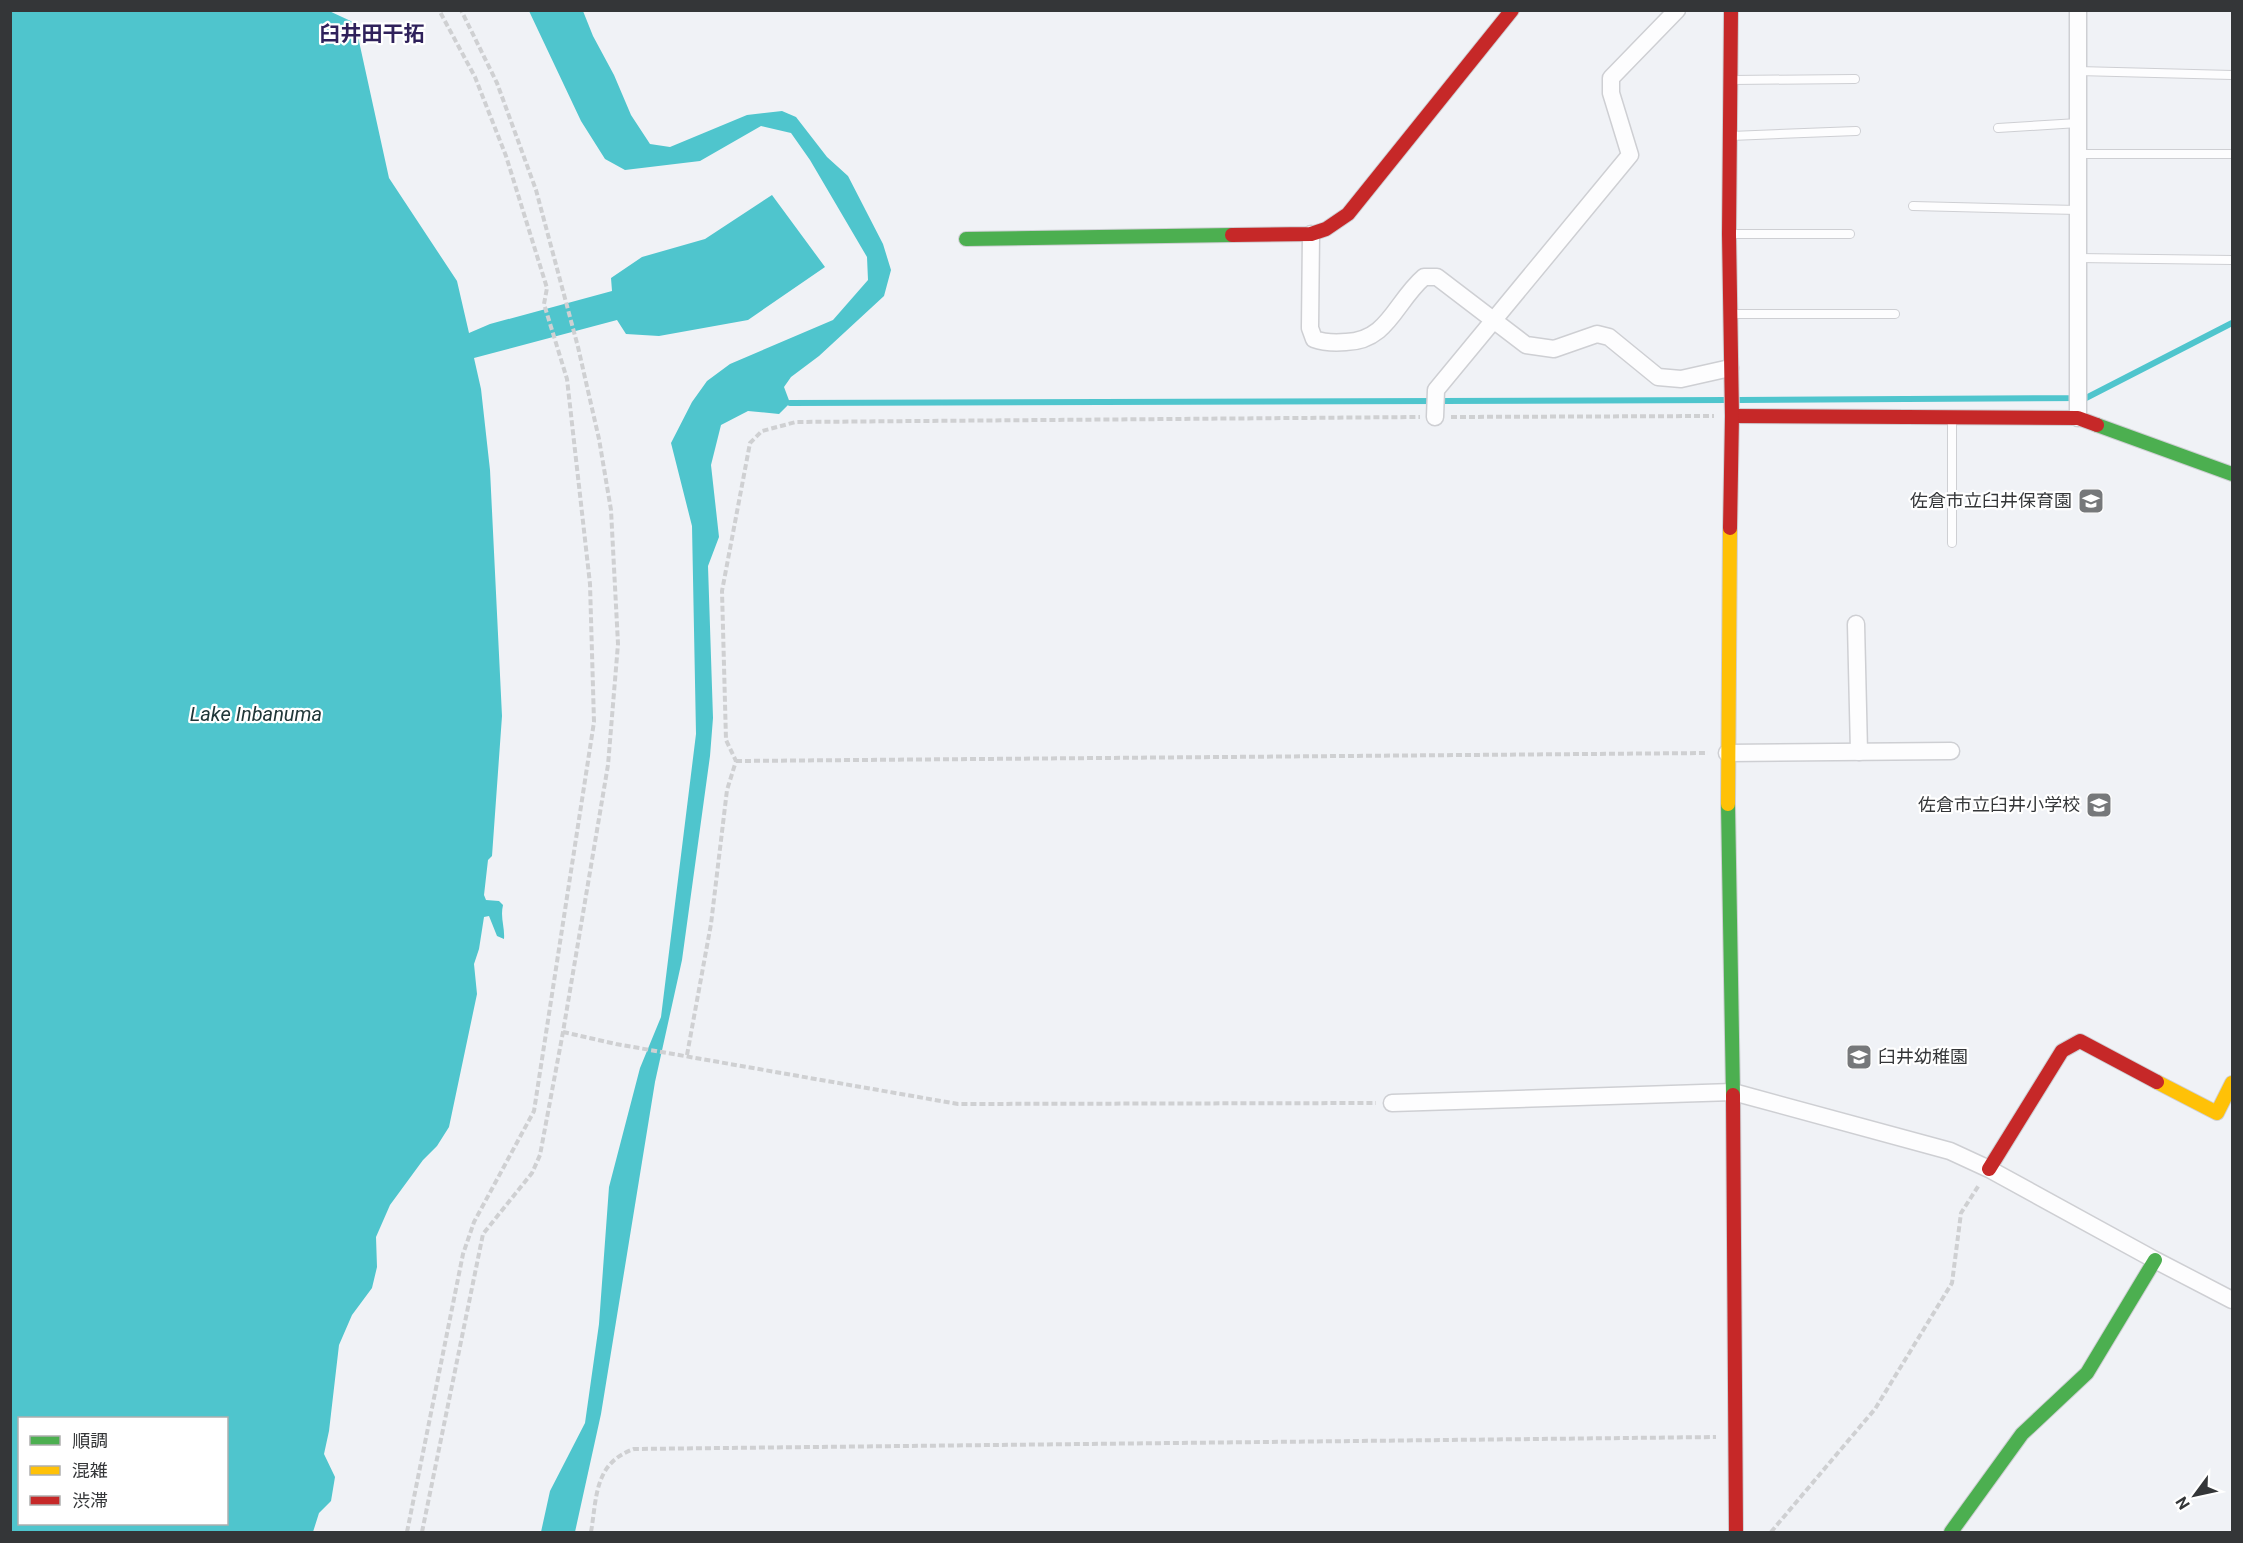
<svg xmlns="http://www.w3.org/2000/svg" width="2243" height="1543" viewBox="0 0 2243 1543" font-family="Roboto,'Noto Sans JP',sans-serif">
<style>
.water{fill:#4fc5cd;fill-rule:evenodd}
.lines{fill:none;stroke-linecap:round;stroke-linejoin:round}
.stream{stroke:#4fc5cd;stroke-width:6}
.lane-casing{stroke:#cecfd3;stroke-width:10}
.street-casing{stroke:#cecfd3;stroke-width:19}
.fast-casing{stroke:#cecfd3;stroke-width:16}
.slow-casing{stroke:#cecfd3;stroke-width:16}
.jam-casing{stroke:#cecfd3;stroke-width:16}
.path{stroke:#cfd0d2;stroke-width:4;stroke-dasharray:6 3;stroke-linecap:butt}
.lane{stroke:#fdfdfe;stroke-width:8}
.street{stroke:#fdfdfe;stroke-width:16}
.fast{stroke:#4caf50;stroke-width:14}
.slow{stroke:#ffc107;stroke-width:14}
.jam{stroke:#c62828;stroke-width:14}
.labels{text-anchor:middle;stroke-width:4.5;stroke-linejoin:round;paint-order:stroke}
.poi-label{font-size:18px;fill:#343638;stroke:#fff;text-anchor:end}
.water-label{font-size:20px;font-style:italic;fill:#203739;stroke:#fff}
.quarter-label{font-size:21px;font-weight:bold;fill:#2f215b;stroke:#fff}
</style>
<rect width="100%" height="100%" fill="#f0f2f6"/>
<!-- water -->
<g class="water">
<path d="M327,10L355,23L389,178L457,281L469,333L490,324L612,291L611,278L642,257L705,239L772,195L825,267L748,320L659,336L626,334L617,320L474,358L481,389L490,470L502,716L492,856L488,860L484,895L486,900L499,901L503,905C500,918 505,927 504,939L497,936L489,916L484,917L479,949L474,964L477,994L449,1127L437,1146L423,1160L390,1205L376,1237L377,1267L372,1288L352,1315L339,1345L329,1431L324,1454L335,1477L331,1501L319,1513L313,1532H11V11ZM20,1418H226V1524H20Z"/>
<path d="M529,11H583L593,36L614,75L631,115L650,144L670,147L747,115L782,111L796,117L827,157L848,176L883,244L891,270L884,296L819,356L791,377L784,387L790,403L779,414L748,411L721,425L711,465L719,537L708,566L713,718L710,756L682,960L655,1082L601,1414L575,1532H541L550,1491L585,1423L599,1324L609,1187L640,1068L661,1017L696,734L692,526L671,443L692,402L707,381L730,364L833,320L868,280L867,257L810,160L791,133L761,126L700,161L625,170L605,159L581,121Z"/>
</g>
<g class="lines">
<!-- stream -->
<g class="stream">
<path d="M1738,400L2086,398L2232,323"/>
<path d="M790,403L1728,400"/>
</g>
<!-- lane casing -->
<g class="lane-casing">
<g id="lane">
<path d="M2078,71L2232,75"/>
<path d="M1732,80L1855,79"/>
<path d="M1998,128L2078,123"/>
<path d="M1731,136L1856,131"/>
<path d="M2078,154H2232"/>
<path d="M1913,206L2078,210"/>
<path d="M1731,234H1850"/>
<path d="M2078,258L2232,260"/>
<path d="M1733,314H1895"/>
<path d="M1952,543V418"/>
</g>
</g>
<!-- street casing -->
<g class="street-casing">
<g id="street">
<path d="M1311,234L1310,328L1314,339C1325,343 1334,343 1346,342C1388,341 1395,302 1424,277H1437L1526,345L1554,349L1597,334L1609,337L1658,377L1681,379L1730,368"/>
<path d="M1435,417L1436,390L1630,155L1611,93V78L1677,10"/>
<path d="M2078,418V10"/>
<path d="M1856,624L1859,752"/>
<path d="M1727,753L1951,751"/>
<path d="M1392,1103L1733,1092L1950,1151L1989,1169L2155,1260L2232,1300"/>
</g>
</g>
<!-- fast casing -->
<g class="fast-casing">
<g id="fast">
<path d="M966,239L1232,235"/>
<path d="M2097,425L2232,474"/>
<path d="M1728,804L1733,1095"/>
<path d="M1951,1532L2022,1434L2087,1373L2155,1260"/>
</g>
</g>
<!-- slow casing -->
<g class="slow-casing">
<g id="slow">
<path d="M1728,804L1730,528"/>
<path d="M2157,1082L2217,1113L2232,1083"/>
</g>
</g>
<!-- jam casing -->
<g class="jam-casing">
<g id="jam">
<path d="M1232,235L1311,234L1326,229L1348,214L1512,10"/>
<path d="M1732,416L2078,418L2097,425"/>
<path d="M1730,528L1732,416L1729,234L1731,10"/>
<path d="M1733,1095L1736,1532"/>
<path d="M1989,1169L2062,1051L2080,1041L2157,1082"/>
</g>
</g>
<!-- path -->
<g class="path">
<path d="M1451,417L1714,416"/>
<path d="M736,761L1708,753"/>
<path d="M563,1032L616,1044L958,1104L1376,1103"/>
<path d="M687,1055L711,924L727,790L736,761L726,740L722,591L750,443L762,431L796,422L1420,417"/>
<path d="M407,1532L463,1254L474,1222L534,1111L594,722L590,584L567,379L544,304L547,288L506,156L475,77L439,10"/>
<path d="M422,1532L483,1234L532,1173L540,1155L563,1032L608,765L618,644L611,510L599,439L578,347L536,190L497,83L461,10"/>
<path d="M591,1532C597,1497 594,1463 634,1449L1716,1437"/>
<path d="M1771,1532L1875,1409L1952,1283L1961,1213L1979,1185"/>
</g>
<!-- lane -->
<use href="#lane" class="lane"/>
<!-- street -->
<use href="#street" class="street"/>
<!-- fast -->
<use href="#fast" class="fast"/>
<!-- slow -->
<use href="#slow" class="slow"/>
<!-- jam -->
<use href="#jam" class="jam"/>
</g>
<!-- icons -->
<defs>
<g id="school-square" transform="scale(1.35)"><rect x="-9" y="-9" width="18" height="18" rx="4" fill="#76787a" stroke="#fff"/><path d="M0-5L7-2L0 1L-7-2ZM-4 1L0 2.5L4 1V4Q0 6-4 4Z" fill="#fff"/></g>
</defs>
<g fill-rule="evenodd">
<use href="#school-square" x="2091" y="501"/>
<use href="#school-square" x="2099" y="805"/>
<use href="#school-square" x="1859" y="1057"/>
</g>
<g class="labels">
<!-- poi labels -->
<g class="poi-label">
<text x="2072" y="507">佐倉市立臼井保育園</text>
<text x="2080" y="811">佐倉市立臼井小学校</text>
<text x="1878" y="1063" text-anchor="start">臼井幼稚園</text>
</g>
<!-- water labels -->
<g class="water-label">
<text x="256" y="721">Lake Inbanuma</text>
</g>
<!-- quarter labels -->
<g class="quarter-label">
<text x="372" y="41">臼井田干拓</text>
</g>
</g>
<!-- border -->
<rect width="2243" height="1543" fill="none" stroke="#343638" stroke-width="24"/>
<!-- legend -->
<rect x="18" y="1417" width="210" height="108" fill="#ffffff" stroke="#aeafaf" stroke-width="1.5"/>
<rect x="30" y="1436" width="30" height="9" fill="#4caf50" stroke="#aeafaf" stroke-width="1.5"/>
<text x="72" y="1447" font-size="18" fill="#343638">順調</text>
<rect x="30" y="1466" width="30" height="9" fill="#ffc107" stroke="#aeafaf" stroke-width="1.5"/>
<text x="72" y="1477" font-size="18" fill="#343638">混雑</text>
<rect x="30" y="1496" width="30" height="9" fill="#c62828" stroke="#aeafaf" stroke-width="1.5"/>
<text x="72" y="1507" font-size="18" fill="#343638">渋滞</text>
<!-- north arrow -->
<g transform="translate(2195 1495) rotate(237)" stroke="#ffffff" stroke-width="4.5" paint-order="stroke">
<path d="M0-4.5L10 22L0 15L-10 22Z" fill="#343638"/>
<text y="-9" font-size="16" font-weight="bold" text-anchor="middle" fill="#343638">N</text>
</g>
</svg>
